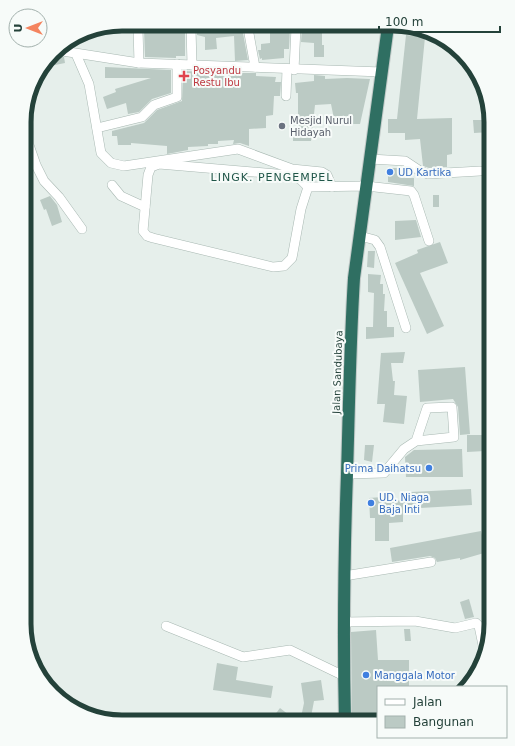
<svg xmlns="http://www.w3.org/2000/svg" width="515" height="746" viewBox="0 0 515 746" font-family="'DejaVu Sans',sans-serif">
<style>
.building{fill:#bbcac4}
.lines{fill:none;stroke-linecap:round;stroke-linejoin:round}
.minor-casing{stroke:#a8b8b2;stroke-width:10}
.highway-casing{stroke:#c2cac8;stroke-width:14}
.minor{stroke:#fff;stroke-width:9}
.highway{stroke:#2f6f62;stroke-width:12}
.health-dot{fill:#e0444e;stroke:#f7fbf9;stroke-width:1.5}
.worship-dot{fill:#6b7280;stroke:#f7fbf9;stroke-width:1.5}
.shop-dot{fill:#3f7fe0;stroke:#f7fbf9;stroke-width:1.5}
.labels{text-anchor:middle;stroke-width:4;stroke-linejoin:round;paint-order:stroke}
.health-label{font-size:10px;fill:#be3a42;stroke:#f7fbf9;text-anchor:start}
.worship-label{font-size:10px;fill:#5b616d;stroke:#f7fbf9;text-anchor:start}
.shop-label{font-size:10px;fill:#366cbe;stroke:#f7fbf9;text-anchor:start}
.street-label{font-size:10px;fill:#24423a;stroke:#f7fbf9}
.neighbourhood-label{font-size:11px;letter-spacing:1px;fill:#1f5548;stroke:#f7fbf9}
.rim{fill:none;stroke:#24423a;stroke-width:5}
</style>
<rect width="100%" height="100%" fill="#e6efeb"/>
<!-- building -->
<g class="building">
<path d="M270,27H290L289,49H284V58L262,60V58L260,59L258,50H261V44L270,43Z"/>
<path d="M302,27H322V45H324V57H314V43L301,42Z"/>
<path d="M177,28H185V56H176V58L145,57L144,29Z"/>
<path d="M197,28H242L248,60L235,61L234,36L216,38L217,49L205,50V37L197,35Z"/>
<path d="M406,35L425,37L417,119L452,118V154L447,155V167L429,168L423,166L420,139L405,140V133H388V119H397Z"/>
<path d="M59,57H64L65,63L55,65L53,58Z"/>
<path d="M105,67L171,70V93L152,99L139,112L128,114L126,103L107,109L103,97L116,92L115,89L151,78H105Z"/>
<path d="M183,71L207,72V73H256V76L276,77L275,82H281L280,96H274L273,115L266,116V128L249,129V146L240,143L233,144L234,140L218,141V144H208V146L188,147V150L167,154V146L131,143V145H118L117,136H112V131L144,123L157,110L182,101Z"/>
<path d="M314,75L325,76V79L347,78L370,79L360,124H335L331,104L315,105L311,141H293V131H295L296,121L298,122V93H296L295,83L314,81Z"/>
<path d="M473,120H491V132L474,133Z"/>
<path d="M388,168H402V178H414V186L388,182Z"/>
<rect x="433" y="195" width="6" height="12"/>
<path d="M50,196L57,205L62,222L52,226L46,209L44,210L40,200Z"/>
<path d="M416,220L421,237L395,240V221Z"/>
<path d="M440,242L448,263L420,273L444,326L427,334L395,263L418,253L417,250Z"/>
<path d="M368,251H375L374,268L367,267Z"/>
<path d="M368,274L381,275L380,284H383V294H385L384,311H387V327H394V337L366,339V327H373L374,293L368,292Z"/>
<path d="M405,352L403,363H391L393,381H395L394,395L407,396L404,424L383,422L385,404H377L381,353Z"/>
<path d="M465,367L470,434L460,435L458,407L453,399L420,402L418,370Z"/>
<path d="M467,435H484L485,451L467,452Z"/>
<path d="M365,445H374L372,462L364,460Z"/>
<path d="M462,449L463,477H406L405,457L414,450Z"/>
<path d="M471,489L472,505L403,509V522L389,523V541H375V518H370L369,498L382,497V501L412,500L411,492Z"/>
<path d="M481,531L484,543L489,542L491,551L460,560V558L437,562L435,558L430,556L392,562L390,548Z"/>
<path d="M469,599L474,617L465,619L460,602Z"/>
<path d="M404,629H410L411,641H405Z"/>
<path d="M376,630L378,660H409V687H378V722H360V716H352L351,632Z"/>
<path d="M217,663L238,667L236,680L273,686L271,698L213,690Z"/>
<path d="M321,680L324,700L314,701L310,722H300L304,703L301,683Z"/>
<path d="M280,708L298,722H282L274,716Z"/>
<path d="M254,713L276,720V722H251Z"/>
</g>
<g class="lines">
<!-- minor casing -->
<g class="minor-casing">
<g id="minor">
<path d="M191,28L192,65"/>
<path d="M248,28L255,67"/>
<path d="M138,29L139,63"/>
<path d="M56,50L139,63L382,72"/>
<path d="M76,54L89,84L101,153L111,163L124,166L238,149L292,169L322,172L327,175L332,187"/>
<path d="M294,70L296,27"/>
<path d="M286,96L287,69"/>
<path d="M28,101L29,145L36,165L44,181L59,197L82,229"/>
<path d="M97,128L142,117L154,105L177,97V64"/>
<path d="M370,159L405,161L420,171L428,174L480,171"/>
<path d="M112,185L121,196L145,207"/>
<path d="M308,187L300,179L288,175L159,164L151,167L148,175L143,231L147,236L153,238L273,267L284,266L292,258L301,209L308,187L366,186L411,191L414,195L429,241"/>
<path d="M360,236L375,240L380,247L406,328"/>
<path d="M347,474L384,473L404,449L416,441L454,437L452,407L427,408L416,441"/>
<path d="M344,576L431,562"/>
<path d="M343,622L415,621L455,628L476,623L479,626L484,650"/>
<path d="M166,626L243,657L290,650L344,676"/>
</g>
</g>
<!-- highway casing -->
<g class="highway-casing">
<path id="highway" d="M345,722C343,639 344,557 347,474C349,409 350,343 354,278L388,26"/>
</g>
<!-- minor -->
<use href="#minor" class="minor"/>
<!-- highway -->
<use href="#highway" class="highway"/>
</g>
<!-- markers -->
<path class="health-dot" d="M182 70h4v4h4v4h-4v4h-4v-4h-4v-4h4z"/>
<circle class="worship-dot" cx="282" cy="126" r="4"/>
<g class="shop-dot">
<circle cx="390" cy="172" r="4"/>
<circle cx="429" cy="468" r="4"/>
<circle cx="371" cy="503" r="4"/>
<circle cx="366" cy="675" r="4"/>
</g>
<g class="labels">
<!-- health labels -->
<g class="health-label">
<text x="193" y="74">Posyandu<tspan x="193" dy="12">Restu Ibu</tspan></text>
</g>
<!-- worship labels -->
<g class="worship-label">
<text x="290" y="124">Mesjid Nurul<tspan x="290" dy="12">Hidayah</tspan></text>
</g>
<!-- shop labels -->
<g class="shop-label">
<text x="398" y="176">UD Kartika</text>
<text x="421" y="472" text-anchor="end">Prima Daihatsu</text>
<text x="379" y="501">UD. Niaga<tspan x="379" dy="12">Baja Inti</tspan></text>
<text x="374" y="679">Manggala Motor</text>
</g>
<!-- street labels -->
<g class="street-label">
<text transform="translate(337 372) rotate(-88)" y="4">Jalan Sandubaya</text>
</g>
<!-- neighbourhood labels -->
<g class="neighbourhood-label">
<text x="272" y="181">LINGK. PENGEMPEL</text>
</g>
</g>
<!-- crop -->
<path d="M0 0H515V746H0ZM122 31H393A91 91 0 0 1 484 122V624A91 91 0 0 1 393 715H122A91 91 0 0 1 31 624V122A91 91 0 0 1 122 31Z" fill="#f7fbf9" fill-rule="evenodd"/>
<path class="rim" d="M122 31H393A91 91 0 0 1 484 122V624A91 91 0 0 1 393 715H122A91 91 0 0 1 31 624V122A91 91 0 0 1 122 31Z"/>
<!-- legend -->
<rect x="377" y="686" width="130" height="52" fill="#f7fbf9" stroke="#a3b1ad"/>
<rect x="385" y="699" width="20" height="6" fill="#ffffff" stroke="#a3b1ad"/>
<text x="413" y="706" font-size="12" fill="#24423a">Jalan</text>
<rect x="385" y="716" width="20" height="12" fill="#bbcac4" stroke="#a3b1ad"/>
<text x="413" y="726" font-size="12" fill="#24423a">Bangunan</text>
<!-- north arrow -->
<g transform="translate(28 28) rotate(270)"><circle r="19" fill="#f7fbf9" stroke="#a3b1ad"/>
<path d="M0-3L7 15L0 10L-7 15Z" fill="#f4845f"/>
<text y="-6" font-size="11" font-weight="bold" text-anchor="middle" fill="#24423a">U</text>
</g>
<!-- scale -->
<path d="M379 26v6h121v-6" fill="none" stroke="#24423a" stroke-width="2"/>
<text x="385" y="26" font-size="12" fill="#24423a" stroke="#f7fbf9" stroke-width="3" paint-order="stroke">100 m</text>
</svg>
